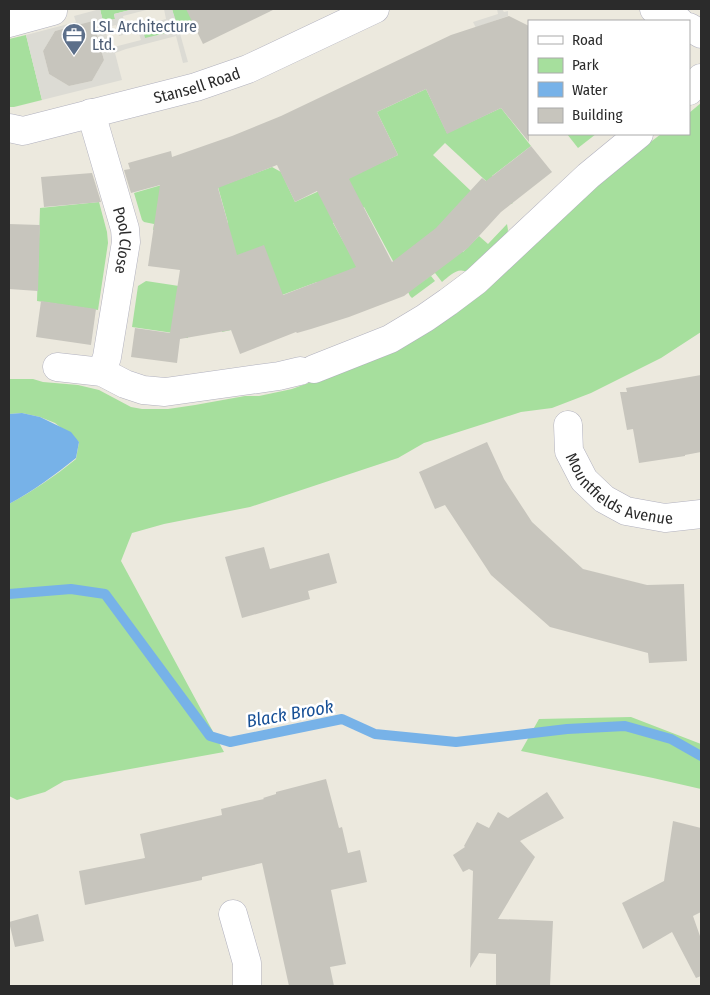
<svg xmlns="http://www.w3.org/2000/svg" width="710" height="995" viewBox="0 0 710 995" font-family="'Fira Sans Condensed',sans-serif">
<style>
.green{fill:#a6df9d}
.plaza{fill:#dcdbd4;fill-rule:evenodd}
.water{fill:#77b2e8}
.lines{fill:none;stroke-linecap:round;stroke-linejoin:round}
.stream{stroke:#77b2e8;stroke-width:10}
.building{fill:#c7c5bd;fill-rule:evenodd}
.minor-casing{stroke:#b1b1be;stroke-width:29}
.minor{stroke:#fff;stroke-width:28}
.labels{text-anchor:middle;stroke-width:5;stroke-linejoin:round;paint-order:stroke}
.service-label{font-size:16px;fill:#4e5e75;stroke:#fff;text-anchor:start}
.street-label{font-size:16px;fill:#2b2b2b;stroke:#fff}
.water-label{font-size:18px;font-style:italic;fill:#154e95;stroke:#fff}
</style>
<rect width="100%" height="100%" fill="#ece9de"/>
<!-- green -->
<g class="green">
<path d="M100,9H134L114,14L115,19L103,22Z"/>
<path d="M172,9H204L190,15L195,26L145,39L142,30L175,21Z"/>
<path d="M26,35L42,100L14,107H9V39Z"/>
<path d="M426,89L447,133L501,108L531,146L492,176L513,203L511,204L445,143L433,155L471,191L437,228L463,252L479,236L488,244L507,224L508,230L507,235L468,273C458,266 450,276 442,282L435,273L414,288L431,276L435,281L412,298L410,296L393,261L364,207L333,223L362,275L321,290L317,282L282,295L227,321L231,330L222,332L217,299L183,305L188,338H180V334L132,327L138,286L146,281L212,291L196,236L153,230L154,224L144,222L142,220L134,193L179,180L194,233L228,223L218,187L272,167L281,172L295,202L398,155L377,112Z"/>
<path d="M701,103V332L661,358L591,393L552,408L521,412L424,443L398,458L250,507L164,524L132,533L121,561L224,752L64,781L45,792L17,800L9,796V504C33,491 55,476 76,459L79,442L55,423L40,417L22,413L9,414V379H33L43,382L78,385L99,390L131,407L142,409H168L195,405L245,396H259L292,389L377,358L582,195L661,134H689V113Z"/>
<path d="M567,134H596L578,148Z"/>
<path d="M99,202L107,232L108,243L98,310L37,301L40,208Z"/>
<path d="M631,717L701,744V789L653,778L521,751L539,719Z"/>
</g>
<!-- plaza -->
<g class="plaza">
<path d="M100,9L103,21L115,19L114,14L134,9H150L123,16L126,30L166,19L164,9H172L176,21L143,30L145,38L179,30L188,62L183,63L176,36L126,49L115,53L122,80L42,100L26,35L76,22L74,16ZM78,25L98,37L104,60L92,81L69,86L49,74L43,51L55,31ZM116,25L119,36L138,31L141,40L110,48L105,28Z"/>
<path d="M497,9H502L504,12L508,11V16L480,26L489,54L473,22L498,14Z"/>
</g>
<!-- water -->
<path class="water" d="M22,413L40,417L71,432L79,442L76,458C55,475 33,491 9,504V414Z"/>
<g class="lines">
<!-- stream -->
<path class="stream" d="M9,594L71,589L105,594L210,736L230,742L342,719L375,734L456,742L567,729L625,726L671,739L701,756"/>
</g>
<!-- building -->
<g class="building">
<path d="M186,9H275L203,44Z"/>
<path d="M509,16L529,26V142L501,108L447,134L426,89L377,112L398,155L349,179L392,262L436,228L482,178L486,181L531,146L552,172L501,212L468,248L404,296L349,317L311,329L297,333L296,332L240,354L231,330L180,339L177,363L131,357L135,328L170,333L180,270L148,266L160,185L131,193L124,170L130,169L128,163L171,151L172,157L232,136L281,116L451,35ZM277,165L295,202L317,191L356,267L283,295L264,245L237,255L218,188Z"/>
<path d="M93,21L104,60L92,81L69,86L49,74L43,51L55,31Z"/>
<path d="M92,173L101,202L44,207L41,177Z"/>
<path d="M9,224L40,225L38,291L9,289Z"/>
<path d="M41,301L96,309L91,345L36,337Z"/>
<path d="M701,375V452L685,455V456L639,463L633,429L627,430L620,392H627L626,388Z"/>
<path d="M487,442L504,479L532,522L583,569L647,585L684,584L687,661L649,663L648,653L550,627L491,575L445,505L435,509L419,472Z"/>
<path d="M264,547L270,569L329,553L337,583L308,591L310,599L242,618L225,557Z"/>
<path d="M326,779L339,828L342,827L348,853L360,850L367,882L331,890L346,964L330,967L334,986H289L262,863L202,877V880L85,905L79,871L145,858L140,834L222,815L221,809L264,799L263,798L276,794V792Z"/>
<path d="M547,792L564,818L520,841L535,857L498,919L553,921L550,986H496V954L479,953L470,968L473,871L469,869L463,872L453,855L465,847L464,846L477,822L489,828L498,812L508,818Z"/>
<path d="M673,821L701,828V912L693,916L701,939V976L696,978L672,932L643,949L622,903L664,881Z"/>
<path d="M38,914L44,941L15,947L9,922Z"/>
</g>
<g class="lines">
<!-- minor casing -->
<g class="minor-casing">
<g id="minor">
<path d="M654,9L679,21"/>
<path d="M9,23L53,11L52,9"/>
<path d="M689,27L701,34"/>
<path d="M689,91L701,78"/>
<path id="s1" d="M91,113L125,229L126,242L107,357L102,372"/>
<path id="s2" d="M9,128L23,131L196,87L248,69L375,9"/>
<path d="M57,367L102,372L125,384L143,390L165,392L279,376L300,371"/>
<path d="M314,369L390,339L425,318L448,302L476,281L588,176L639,134"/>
<path id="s3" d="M568,425L569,451L584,480L604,499L626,511L665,518L701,514"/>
<path d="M233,914L247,963V986"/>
</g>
</g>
<!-- minor -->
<use href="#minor" class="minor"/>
</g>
<!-- icons -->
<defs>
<g id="office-pin" transform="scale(1.25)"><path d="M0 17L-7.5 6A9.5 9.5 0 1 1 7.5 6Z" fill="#5c6f8a" stroke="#fff"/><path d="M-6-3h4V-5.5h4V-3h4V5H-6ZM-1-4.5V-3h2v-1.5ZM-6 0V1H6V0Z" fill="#fff"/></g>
</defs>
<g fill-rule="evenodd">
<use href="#office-pin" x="74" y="35"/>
</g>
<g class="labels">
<!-- service labels -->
<g class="service-label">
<text x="92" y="32">LSL Architecture<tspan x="92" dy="18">Ltd.</tspan></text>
</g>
<!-- street labels -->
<g class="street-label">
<text dy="6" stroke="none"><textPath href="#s2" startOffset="194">Stansell Road</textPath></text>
<text dy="6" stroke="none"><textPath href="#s1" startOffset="132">Pool Close</textPath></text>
<text dy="6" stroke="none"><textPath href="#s3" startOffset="94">Mountfields Avenue</textPath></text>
</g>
<!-- water labels -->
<g class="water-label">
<text transform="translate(290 714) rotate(-10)" y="6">Black Brook</text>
</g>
</g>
<!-- border -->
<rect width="710" height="995" fill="none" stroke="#2b2b2b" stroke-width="20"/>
<!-- legend -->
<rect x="528" y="20" width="162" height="115" fill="#ffffff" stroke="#aaaaaa"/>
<rect x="538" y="36" width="25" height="8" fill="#ffffff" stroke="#aaaaaa"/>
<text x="572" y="45" font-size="15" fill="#2b2b2b">Road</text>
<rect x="538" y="58" width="25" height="15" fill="#a6df9d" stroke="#aaaaaa"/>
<text x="572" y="70" font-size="15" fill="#2b2b2b">Park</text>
<rect x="538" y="82" width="25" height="15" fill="#77b2e8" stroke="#aaaaaa"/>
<text x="572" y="95" font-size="15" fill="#2b2b2b">Water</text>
<rect x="538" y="108" width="25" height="15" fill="#c7c5bd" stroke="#aaaaaa"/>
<text x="572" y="120" font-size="15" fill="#2b2b2b">Building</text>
</svg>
